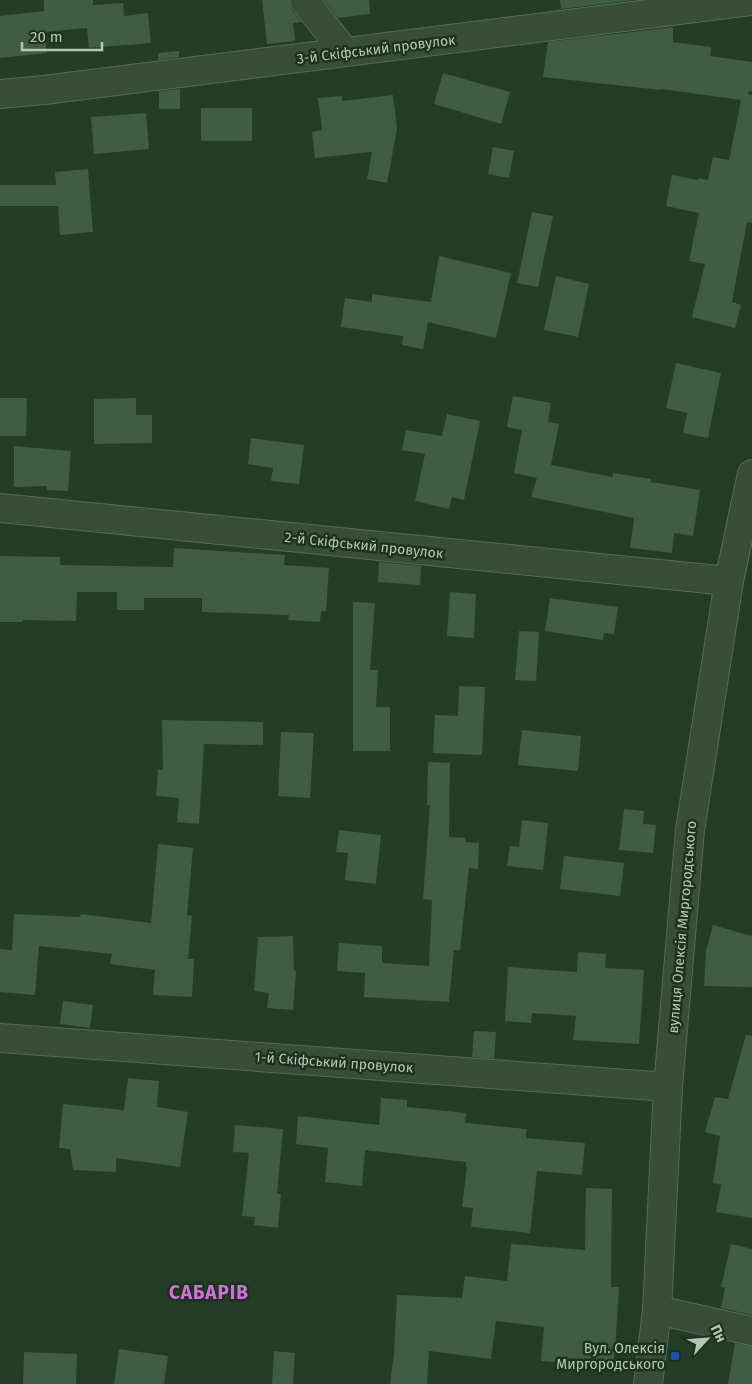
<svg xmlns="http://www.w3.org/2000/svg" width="752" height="1384" viewBox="0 0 752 1384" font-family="'Fira Sans',sans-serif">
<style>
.building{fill:#3f5d41}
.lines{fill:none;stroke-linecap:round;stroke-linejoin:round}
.minor-casing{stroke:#556c57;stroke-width:30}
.minor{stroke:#374e39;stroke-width:28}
.transit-dot{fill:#1a4fb4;stroke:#1c331e;stroke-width:2}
.labels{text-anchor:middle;stroke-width:5;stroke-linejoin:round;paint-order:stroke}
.street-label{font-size:14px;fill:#b3c9b5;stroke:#1c331e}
.poi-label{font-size:14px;fill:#b3c9b5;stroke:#1c331e;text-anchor:end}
.district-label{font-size:19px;font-weight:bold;letter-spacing:1px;fill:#d270db;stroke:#1c331e}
</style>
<rect width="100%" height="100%" fill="#233e25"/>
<!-- building -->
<g class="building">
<path d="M44,0H93V5L123,3L124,16L148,13L151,43L89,48L87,28L44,32L47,53L0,58V16L44,11Z"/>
<path d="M262,0H289L291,9L302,22L293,23L295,41L267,44Z"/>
<path d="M324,0H369L370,14L338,18Z"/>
<path d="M560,0H635L561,9Z"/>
<path d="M673,27V42L711,47L710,56L752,62V91H749L748,94L752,95V223L747,222L732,302L741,305L735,328L692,317L705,264L689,261L699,213L666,206L672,175L698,180V178L708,180L713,157L729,160L741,100L661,89L660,90L543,77L548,42Z"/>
<path d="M179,51V57L158,60V53Z"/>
<path d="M443,73L510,92L501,124L434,104Z"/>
<path d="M180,89V109H159V91Z"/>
<path d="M393,95L397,129L387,183L367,179L372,152L315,158L312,132L322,130L318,98L342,96V101Z"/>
<rect x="201" y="108" width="51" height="33"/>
<path d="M146,113L149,149L94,154L91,117Z"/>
<path d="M493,147L514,151L509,178L488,174Z"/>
<path d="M88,169L93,232L60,235L58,206H0V185H56L55,172Z"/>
<path d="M532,212L553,216L538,287L517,283Z"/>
<path d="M439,256L511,273L496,338L428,322L423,349L402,345L403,336L341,327L345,298L372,302V294L431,302Z"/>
<path d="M556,276L589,284L578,337L544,330Z"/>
<path d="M676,363L721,373L708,438L683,433L687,413L666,408Z"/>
<path d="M513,396L551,403L548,422L559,424L551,465L613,477V473L651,479V482L700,490L693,536L674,533L672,553L630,548L634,518L531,497L537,478L514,473L522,430L507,427Z"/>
<path d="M0,398H27L26,436H0Z"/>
<path d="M136,398V415H152V443L94,444V399Z"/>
<path d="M447,414L480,421L464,500L452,497L449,509L415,501L425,454L402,450L406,430L442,436Z"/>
<path d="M251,438L304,445L299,484L271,481L273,468L248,464Z"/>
<path d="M14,446L71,451L68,491L47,490V486L14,487Z"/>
<path d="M174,548L285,555L284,565L329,568L326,611H321L320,622L288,620L289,615L202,612V598H144V610H117V592H77L76,621L23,620V622H0V556L60,557V565L173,567Z"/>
<path d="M379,562L421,566L420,585L378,582Z"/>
<path d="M450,592L476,594L474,638L447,636Z"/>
<path d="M550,598L618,607L614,634L604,633L603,640L545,631Z"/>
<path d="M353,602L375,603L370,670H378L376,707H390V751H353Z"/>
<path d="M519,631L539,632L536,681L515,680Z"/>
<path d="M459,686L485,687L482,755L433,753L435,715L458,716Z"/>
<path d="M162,720L263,722V745L204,744L199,824L177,822L179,798L156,796L158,769L163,770Z"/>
<path d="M522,730L581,736L578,771L518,765Z"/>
<path d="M281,732L314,733L310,798L278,796Z"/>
<path d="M428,762L450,763L449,837L465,838V842L479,843L478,869L469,868L460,950H454L449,1002L364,997L365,973L337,971L339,943L382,946V963L429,966L432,900L423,899L430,805H427Z"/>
<path d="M624,809L644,811L643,824L656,825L653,853L619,850Z"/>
<path d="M522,820L548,823L543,870L507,866L510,846L519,847Z"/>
<path d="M339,830L381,835L376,884L345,880L348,853L336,852Z"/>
<path d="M158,844L193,848L187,915L192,916L188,959H194L192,997L153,995L155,970L110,964L112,954L39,946L35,995L0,992V949L12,950L14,914L80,917L81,914L151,923Z"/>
<path d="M564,856L624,863L620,896L560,889Z"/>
<path d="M713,925L752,936V987L704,986L706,951Z"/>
<path d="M293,936L294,970L296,971L293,1010L267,1008L269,993L254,991L258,937Z"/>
<path d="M578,952L606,954L605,968L644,970L639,1044L573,1040L576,1016L532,1013L531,1023L505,1021L508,967L577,972Z"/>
<path d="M63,1001L93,1005L90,1028L60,1024Z"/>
<path d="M474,1031L496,1032L494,1059L472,1057Z"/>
<path d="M746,1035L752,1036V1218L716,1212L721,1185L713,1183L720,1136L705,1132L715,1097L728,1099Z"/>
<path d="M128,1078L159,1081L157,1107L188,1112L180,1167L116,1158V1172L73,1170L70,1149L59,1148L63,1104L124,1110Z"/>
<path d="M381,1098L407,1100V1107L466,1113L465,1123L526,1129V1138L585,1143L582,1175L537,1171L530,1233L471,1227L473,1208L462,1207L467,1166H466V1162L365,1150L362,1186L325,1182L328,1148L296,1144L298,1116L379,1125Z"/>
<path d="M235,1125L283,1129L277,1194H281L278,1228L254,1225L255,1217L242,1216L249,1153L233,1152Z"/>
<path d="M586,1188L612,1189L611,1287H619L615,1350L613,1366L567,1359V1363L541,1361L544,1327L496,1321L491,1359L429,1351L427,1384H390L394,1354L397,1295L462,1298L465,1276L507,1281L511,1244L585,1250Z"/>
<path d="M731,1244L752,1249V1315L721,1308L725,1288L721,1287Z"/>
<path d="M735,1343L752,1346V1384H728Z"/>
<path d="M119,1349L168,1356L164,1384H114Z"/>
<path d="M274,1351L295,1353L293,1384H272Z"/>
<path d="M24,1352L77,1354L76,1384H23Z"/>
</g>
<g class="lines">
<!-- minor casing -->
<g class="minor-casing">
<g id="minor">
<path d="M304,0L345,52"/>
<path d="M0,94L44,90L752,1"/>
<path d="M0,508L729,581"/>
<path d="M0,1038L668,1087"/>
<path d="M657,1310L752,1331"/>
<path d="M648,1384L657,1310L668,1087L690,830L729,581L752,474"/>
</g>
</g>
<!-- minor -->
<use href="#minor" class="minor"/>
</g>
<!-- markers -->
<rect class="transit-dot" x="670" y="1351" width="10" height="10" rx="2.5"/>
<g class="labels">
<!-- street labels -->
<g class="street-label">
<text transform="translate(376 49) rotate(-7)" y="5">3-й Скіфський провулок</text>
<text transform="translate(364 545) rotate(6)" y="5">2-й Скіфський провулок</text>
<text transform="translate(682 927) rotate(-85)" y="5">вулиця Олексія Миргородського</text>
<text transform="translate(334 1062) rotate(4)" y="5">1-й Скіфський провулок</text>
</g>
<!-- poi labels -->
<g class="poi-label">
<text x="665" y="1353">Вул. Олексія<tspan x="665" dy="16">Миргородського</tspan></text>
</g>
<!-- district labels -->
<g class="district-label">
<text x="209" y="1299">САБАРІВ</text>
</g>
</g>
<!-- north arrow -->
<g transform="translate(707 1339) rotate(64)" stroke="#1c331e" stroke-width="4" paint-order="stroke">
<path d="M0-4L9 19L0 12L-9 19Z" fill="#b3c9b5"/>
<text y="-8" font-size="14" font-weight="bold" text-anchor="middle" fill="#b3c9b5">Пн</text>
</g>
<!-- scale -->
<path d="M22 42v8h80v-8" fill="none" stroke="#b3c9b5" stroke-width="2.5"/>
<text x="30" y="42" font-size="15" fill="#b3c9b5" stroke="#1c331e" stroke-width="4" paint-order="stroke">20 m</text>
</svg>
